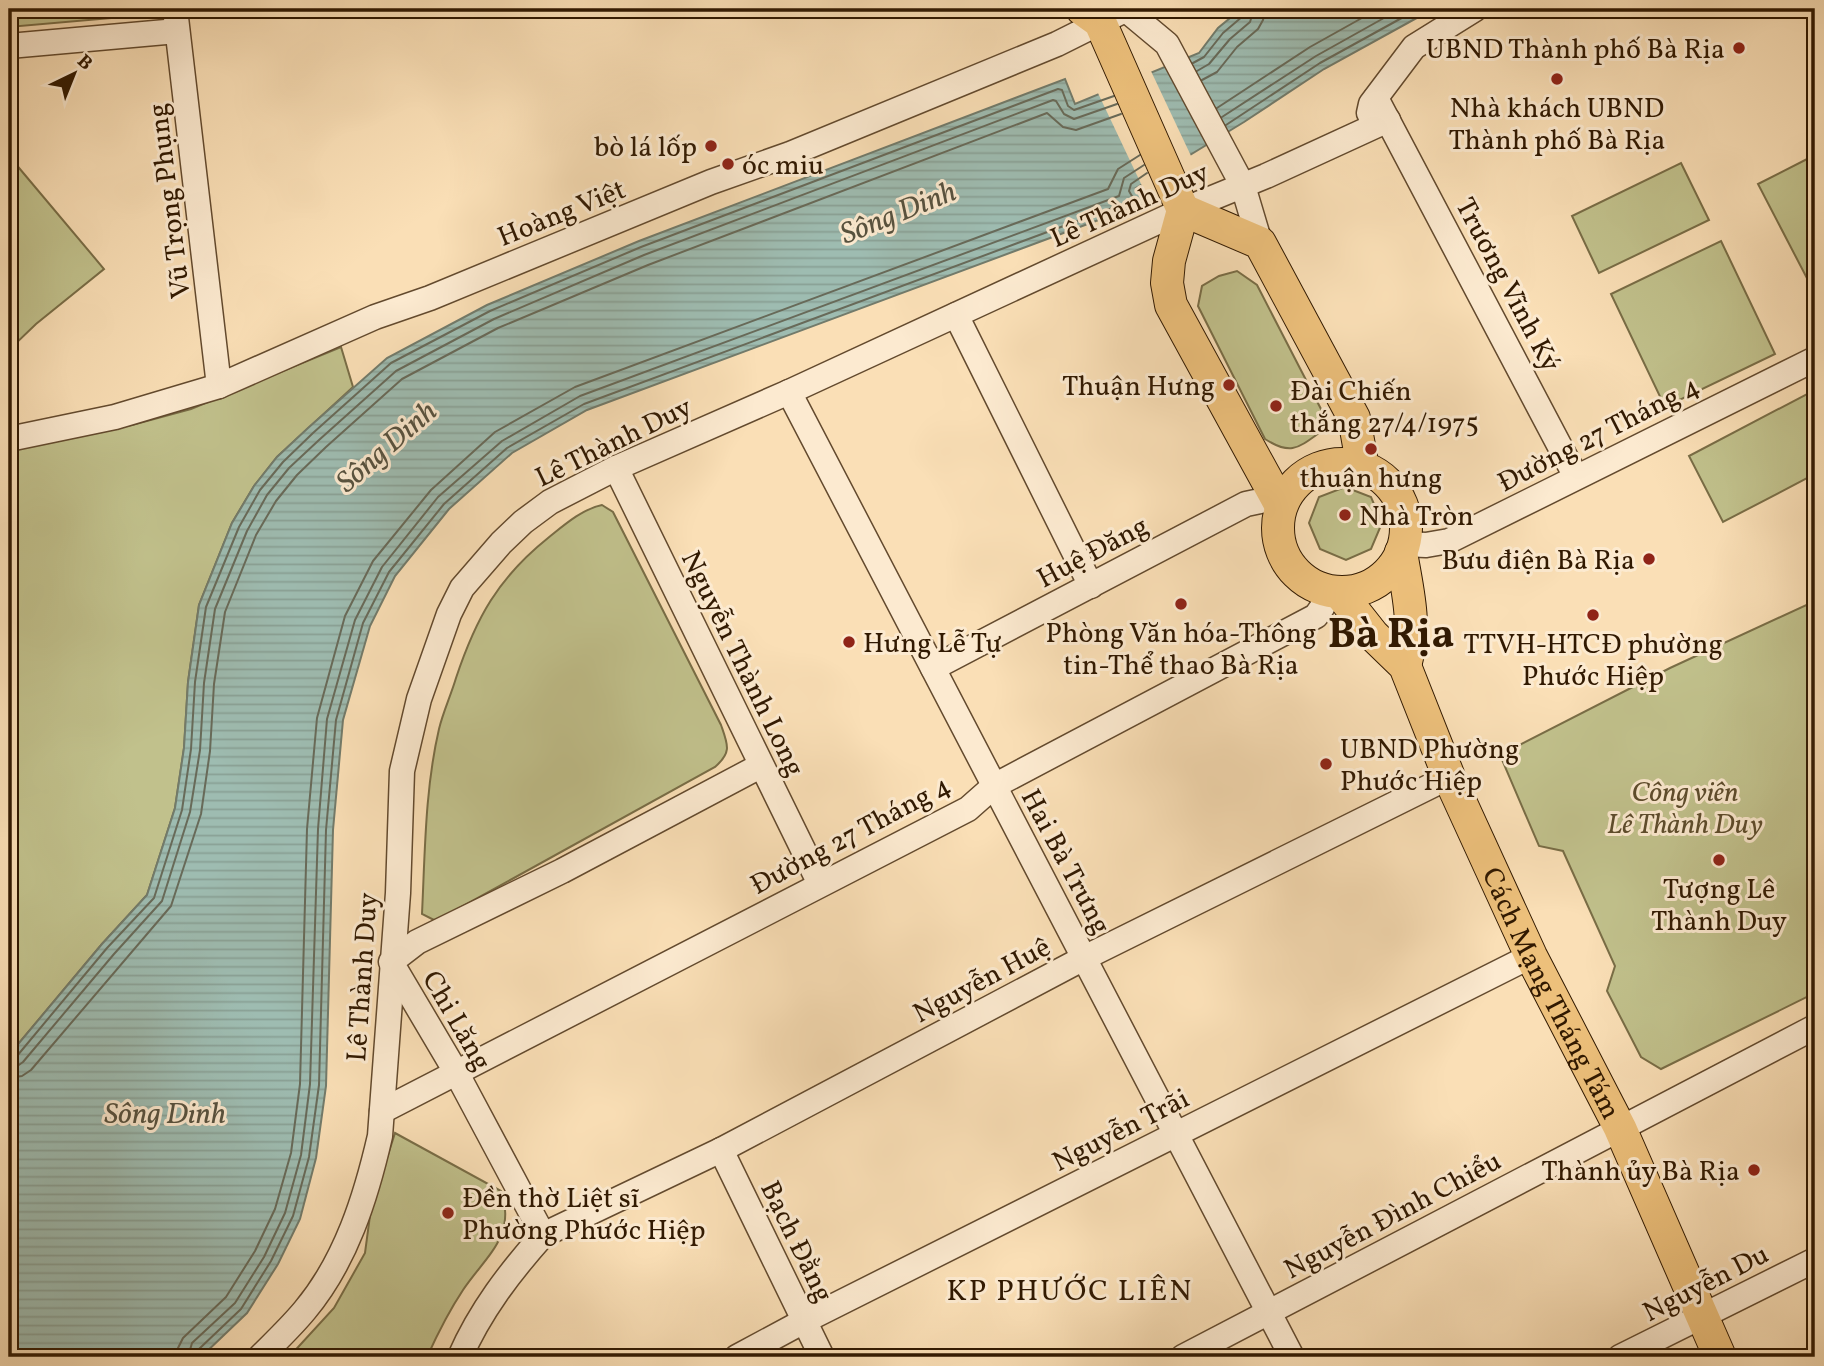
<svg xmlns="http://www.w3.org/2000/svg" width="1824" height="1366" viewBox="0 0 1824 1366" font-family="Vollkorn,serif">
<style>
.green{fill:#c1c18c;stroke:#796d46;stroke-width:2}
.water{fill:url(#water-rules);stroke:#727b6b;stroke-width:2}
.pier{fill:#fadfb6}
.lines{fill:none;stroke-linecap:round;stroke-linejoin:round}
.shore{stroke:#686a59;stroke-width:2}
.minor-casing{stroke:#634a2e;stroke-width:27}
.major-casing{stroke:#311901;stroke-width:34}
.minor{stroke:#fcead0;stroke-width:24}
.major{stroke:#edc07b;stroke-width:32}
.poi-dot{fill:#8f2418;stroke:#fcead0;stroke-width:2.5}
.labels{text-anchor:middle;stroke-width:6;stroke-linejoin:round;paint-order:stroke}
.poi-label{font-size:28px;fill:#311901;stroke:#fcead0;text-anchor:start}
.street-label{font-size:28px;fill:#311901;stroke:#fcead0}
.park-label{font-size:28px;font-style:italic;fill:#5c4b2b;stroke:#fcead0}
.water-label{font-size:30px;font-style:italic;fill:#57523f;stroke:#fcead0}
.neighbourhood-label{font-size:30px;letter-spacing:2px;fill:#311901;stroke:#fcead0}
.town-label{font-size:42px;font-weight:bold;fill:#311901;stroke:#fcead0}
</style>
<defs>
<pattern id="water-rules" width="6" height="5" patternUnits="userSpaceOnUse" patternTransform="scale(1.75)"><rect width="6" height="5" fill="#9ebcb1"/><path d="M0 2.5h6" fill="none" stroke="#89a196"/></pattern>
</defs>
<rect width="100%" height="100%" fill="#fadfb6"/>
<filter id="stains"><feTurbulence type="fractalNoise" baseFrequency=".00286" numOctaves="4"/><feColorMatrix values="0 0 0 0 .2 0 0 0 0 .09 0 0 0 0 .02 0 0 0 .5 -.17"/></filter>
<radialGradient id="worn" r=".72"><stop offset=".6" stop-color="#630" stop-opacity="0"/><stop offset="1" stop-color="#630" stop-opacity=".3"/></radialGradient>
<!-- green -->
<g class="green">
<path d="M9,9H144L134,16L9,27Z"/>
<path d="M1815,155V284L1811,286L1758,184Z"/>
<path d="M9,156L104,269L36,324L9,350Z"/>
<path d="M1681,163L1709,220L1599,273L1572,216Z"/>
<path d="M1721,241L1775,354L1665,407L1611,294Z"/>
<path d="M1237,271L1257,285L1322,411L1319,433C1297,449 1290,455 1265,439L1198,306L1202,286L1219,276Z"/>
<path d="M341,347L353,387L277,457L254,486L232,523L199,605L188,682L184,748L175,808L147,895L102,944L9,1055V446L132,425L191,409Z"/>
<path d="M1809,393L1815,405V474L1723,522L1689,456Z"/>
<path d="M1345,487L1371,497L1382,523L1371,549L1346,560L1320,549L1309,523L1319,497Z"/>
<path d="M602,505L613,512L721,725C728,745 732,752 715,767L436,921L422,914C425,852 425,789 439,729C443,712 451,695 456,678C476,618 498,578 548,538C563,526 582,509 602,505Z"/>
<path d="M1815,601V993L1661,1069L1641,1057L1607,991L1615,966L1563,851L1539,846L1500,755L1670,668Z"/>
<path d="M395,1133L501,1191C517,1236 485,1257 463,1290C449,1311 437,1335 427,1357H289L334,1308L365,1253L371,1208Z"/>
</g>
<!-- water -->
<path class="water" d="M1241,9H1433L1324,69L1244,122L1136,188L1147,202L587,410L512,453L449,509L395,576L370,626L343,720L333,830L326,1086L316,1158L300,1219L278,1264L247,1313L201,1357H9V1055L102,944L147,895L175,808L184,748L188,682L199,605L232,523L254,486L277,457L308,428L387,358L487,305L639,241L1065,79L1075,104L1199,53L1218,28Z"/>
<!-- pier -->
<path class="pier" d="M1150,69L1192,158L1143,188L1097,91Z"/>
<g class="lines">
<!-- shore -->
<g class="shore">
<path d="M1193,63L1204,57L1223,33L1243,16L1245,9"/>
<path d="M1197,71L1209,64L1230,39L1250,22L1254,9"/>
<path d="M1202,80L1217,72L1237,47L1258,29L1263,20L1265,9"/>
<path d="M1217,108L1310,47L1378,9"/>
<path d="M1222,117L1316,56L1400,9"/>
<path d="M1226,125L1320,63L1418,9"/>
<path d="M9,1059L17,1056L107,948L154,898L182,810L191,749L195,682L206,607L239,527L260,490L283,462L313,433L391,363L490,311L641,247L1058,89L1062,90L1068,106L1074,110L1114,96"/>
<path d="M9,1068L16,1067L23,1062L114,954L162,901L190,812L200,750L204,683L215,609L247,531L267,495L289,468L319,440L396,371L494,319L644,255L1053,100L1056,101L1064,114L1074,119L1117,104"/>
<path d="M9,1078L22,1076L31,1070L171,906L201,814L210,751L214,684L225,612L256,535L276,501L297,475L326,447L402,379L498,328L648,265L1047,113L1063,127L1076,130L1121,114"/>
<path d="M177,1357L178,1348L183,1338L226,1297L255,1251L275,1209L291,1153L300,1084L307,829L317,718L345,616L373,561L431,490L495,432L575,387L1108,189L1118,169L1140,155"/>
<path d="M188,1357L192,1343L235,1303L264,1257L285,1213L301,1155L310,1084L318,829L327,719L355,620L382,567L438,497L502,441L580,396L1119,196L1124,178L1144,165"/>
<path d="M197,1357L199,1349L241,1309L271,1261L293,1216L309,1157L319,1085L326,830L336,720L363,623L389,572L444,504L507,448L584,404L1131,201L1133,198L1129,191L1131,184L1147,173"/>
</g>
<!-- minor casing -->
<g class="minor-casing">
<g id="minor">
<path d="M175,9L219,386"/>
<path d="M1125,9L1167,44L1243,186L1260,243"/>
<path d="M9,46L177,31"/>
<path d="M1376,98L1576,477"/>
<path d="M1369,113L1371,104L1414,47L1475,9"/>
<path d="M956,315L1091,586"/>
<path d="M789,392L1292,1357"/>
<path d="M9,439L115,417L219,386L375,317L430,298L711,182L790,154L1057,44L1127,9"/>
<path d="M616,468L820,884"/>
<path d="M1404,544L1426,545L1449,541L1815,359"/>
<path d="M933,668L1246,504L1265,500L1281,506"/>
<path d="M382,1111L968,809L994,786L1316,616L1323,606V590"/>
<path d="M721,1150L822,1357"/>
<path d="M543,1235L721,1150L1084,958L1449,777"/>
<path d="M260,1357C275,1342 291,1327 305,1310C346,1261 366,1197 380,1136L398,893L402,771L419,699L449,614L462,588L501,543L523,522L550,502L616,468L789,392L1183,210L1266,176L1388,120"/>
<path d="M460,1357C480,1311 510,1272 543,1235L456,1072L391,962L417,942L562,871L760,766"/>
<path d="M737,1357L804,1321L1531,956"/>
<path d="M1183,1357L1815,1027"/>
<path d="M1620,1357L1815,1260"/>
</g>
</g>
<!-- major casing -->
<g class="major-casing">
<g id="major">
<path d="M1082,9L1100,22L1183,210L1169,261L1167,283L1171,305L1281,506"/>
<path d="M1183,210L1260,243L1354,418L1363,468"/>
<circle cx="1342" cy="528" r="64"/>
<path d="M1401,552C1408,595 1417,623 1405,666"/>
<path id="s1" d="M1339,592L1373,635L1405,666L1449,777L1531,956L1620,1128L1720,1357"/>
</g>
</g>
<!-- minor -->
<use href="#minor" class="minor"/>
<!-- major -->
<use href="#major" class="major"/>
</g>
<!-- markers -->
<g class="poi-dot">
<circle cx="1739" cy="48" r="7"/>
<circle cx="1557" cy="79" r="7"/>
<circle cx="711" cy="146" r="7"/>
<circle cx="728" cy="164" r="7"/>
<circle cx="1229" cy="385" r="7"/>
<circle cx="1276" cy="406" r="7"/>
<circle cx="1371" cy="449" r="7"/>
<circle cx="1345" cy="515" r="7"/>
<circle cx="1649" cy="559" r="7"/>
<circle cx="1181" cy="604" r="7"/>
<circle cx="1593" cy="615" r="7"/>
<circle cx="849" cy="642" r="7"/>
<circle cx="1326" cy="764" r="7"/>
<circle cx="1719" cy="860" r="7"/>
<circle cx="1754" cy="1170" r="7"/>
<circle cx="448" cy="1213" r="7"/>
</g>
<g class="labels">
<!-- poi labels -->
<g class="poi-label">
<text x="1725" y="58" text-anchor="end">UBND Thành phố Bà Rịa</text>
<text x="1557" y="117" text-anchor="middle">Nhà khách UBND<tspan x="1557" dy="32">Thành phố Bà Rịa</tspan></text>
<text x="697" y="156" text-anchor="end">bò lá lốp</text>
<text x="742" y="174">óc miu</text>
<text x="1215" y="395" text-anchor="end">Thuận Hưng</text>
<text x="1290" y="400">Đài Chiến<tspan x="1290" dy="32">thắng 27/4/1975</tspan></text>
<text x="1371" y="487" text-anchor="middle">thuận hưng</text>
<text x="1359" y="525">Nhà Tròn</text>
<text x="1635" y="569" text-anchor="end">Bưu điện Bà Rịa</text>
<text x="1181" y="642" text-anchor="middle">Phòng Văn hóa-Thông<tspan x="1181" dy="32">tin-Thể thao Bà Rịa</tspan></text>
<text x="863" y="652">Hưng Lễ Tự</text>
<text x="1593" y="653" text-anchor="middle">TTVH-HTCĐ phường<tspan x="1593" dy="32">Phước Hiệp</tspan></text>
<text x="1340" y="758">UBND Phường<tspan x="1340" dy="32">Phước Hiệp</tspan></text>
<text x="1719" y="898" text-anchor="middle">Tượng Lê<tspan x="1719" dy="32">Thành Duy</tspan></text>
<text x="1740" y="1180" text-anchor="end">Thành ủy Bà Rịa</text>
<text x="462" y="1207">Đền thờ Liệt sĩ<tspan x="462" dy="32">Phường Phước Hiệp</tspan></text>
</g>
<!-- street labels -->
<g class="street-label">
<text transform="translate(168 201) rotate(-97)" y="10">Vũ Trọng Phụng</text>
<text transform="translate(1129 204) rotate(-24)" y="10">Lê Thành Duy</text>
<text transform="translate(561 212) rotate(-22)" y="10">Hoàng Việt</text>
<text transform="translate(1509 284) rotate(62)" y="10">Trương Vĩnh Ký</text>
<text transform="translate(1598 433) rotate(-27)" y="10">Đường 27 Tháng 4</text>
<text transform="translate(613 441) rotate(-26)" y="10">Lê Thành Duy</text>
<text transform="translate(1092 551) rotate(-28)" y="10">Huệ Đăng</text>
<text transform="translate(744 663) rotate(64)" y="10">Nguyễn Thành Long</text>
<text transform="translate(850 834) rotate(-28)" y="10">Đường 27 Tháng 4</text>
<text transform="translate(1067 861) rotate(62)" y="10">Hai Bà Trưng</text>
<text transform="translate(361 977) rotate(-86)" y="10">Lê Thành Duy</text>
<text transform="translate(981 979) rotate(-28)" y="10">Nguyễn Huệ</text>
<text dy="10" stroke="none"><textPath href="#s1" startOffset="458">Cách Mạng Tháng Tám</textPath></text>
<text transform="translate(458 1020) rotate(60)" y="10">Chi Lăng</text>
<text transform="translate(1120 1129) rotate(-27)" y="10">Nguyễn Trãi</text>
<text transform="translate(1392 1214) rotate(-28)" y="10">Nguyễn Đình Chiểu</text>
<text transform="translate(798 1241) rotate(64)" y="10">Bạch Đằng</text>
<text transform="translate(1705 1282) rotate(-27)" y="10">Nguyễn Du</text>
</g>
<!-- park labels -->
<g class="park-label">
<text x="1685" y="801">Công viên<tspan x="1685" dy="32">Lê Thành Duy</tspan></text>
</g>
<!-- water labels -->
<g class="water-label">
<text transform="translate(898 212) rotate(-22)" y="10">Sông Dinh</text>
<text transform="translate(386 446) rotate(-41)" y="10">Sông Dinh</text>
<text x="165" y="1123">Sông Dinh</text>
</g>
<!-- neighbourhood labels -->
<g class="neighbourhood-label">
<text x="1070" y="1300">KP PHƯỚC LIÊN</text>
</g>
<!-- town labels -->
<g class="town-label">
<text x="1391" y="647">Bà Rịa</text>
</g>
</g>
<!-- margin -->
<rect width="1824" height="1366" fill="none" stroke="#fadfb6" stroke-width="35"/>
<rect x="10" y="10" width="1803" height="1345" fill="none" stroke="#311901" stroke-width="3.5"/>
<rect x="18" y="18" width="1789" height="1331" fill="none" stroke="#311901" stroke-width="2"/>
<!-- north arrow -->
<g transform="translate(74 74) rotate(43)" stroke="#fcead0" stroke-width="5" paint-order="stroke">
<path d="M0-5L12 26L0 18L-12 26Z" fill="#311901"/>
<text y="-10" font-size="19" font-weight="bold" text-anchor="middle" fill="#311901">B</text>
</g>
<rect width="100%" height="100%" filter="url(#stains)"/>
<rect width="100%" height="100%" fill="url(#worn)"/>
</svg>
